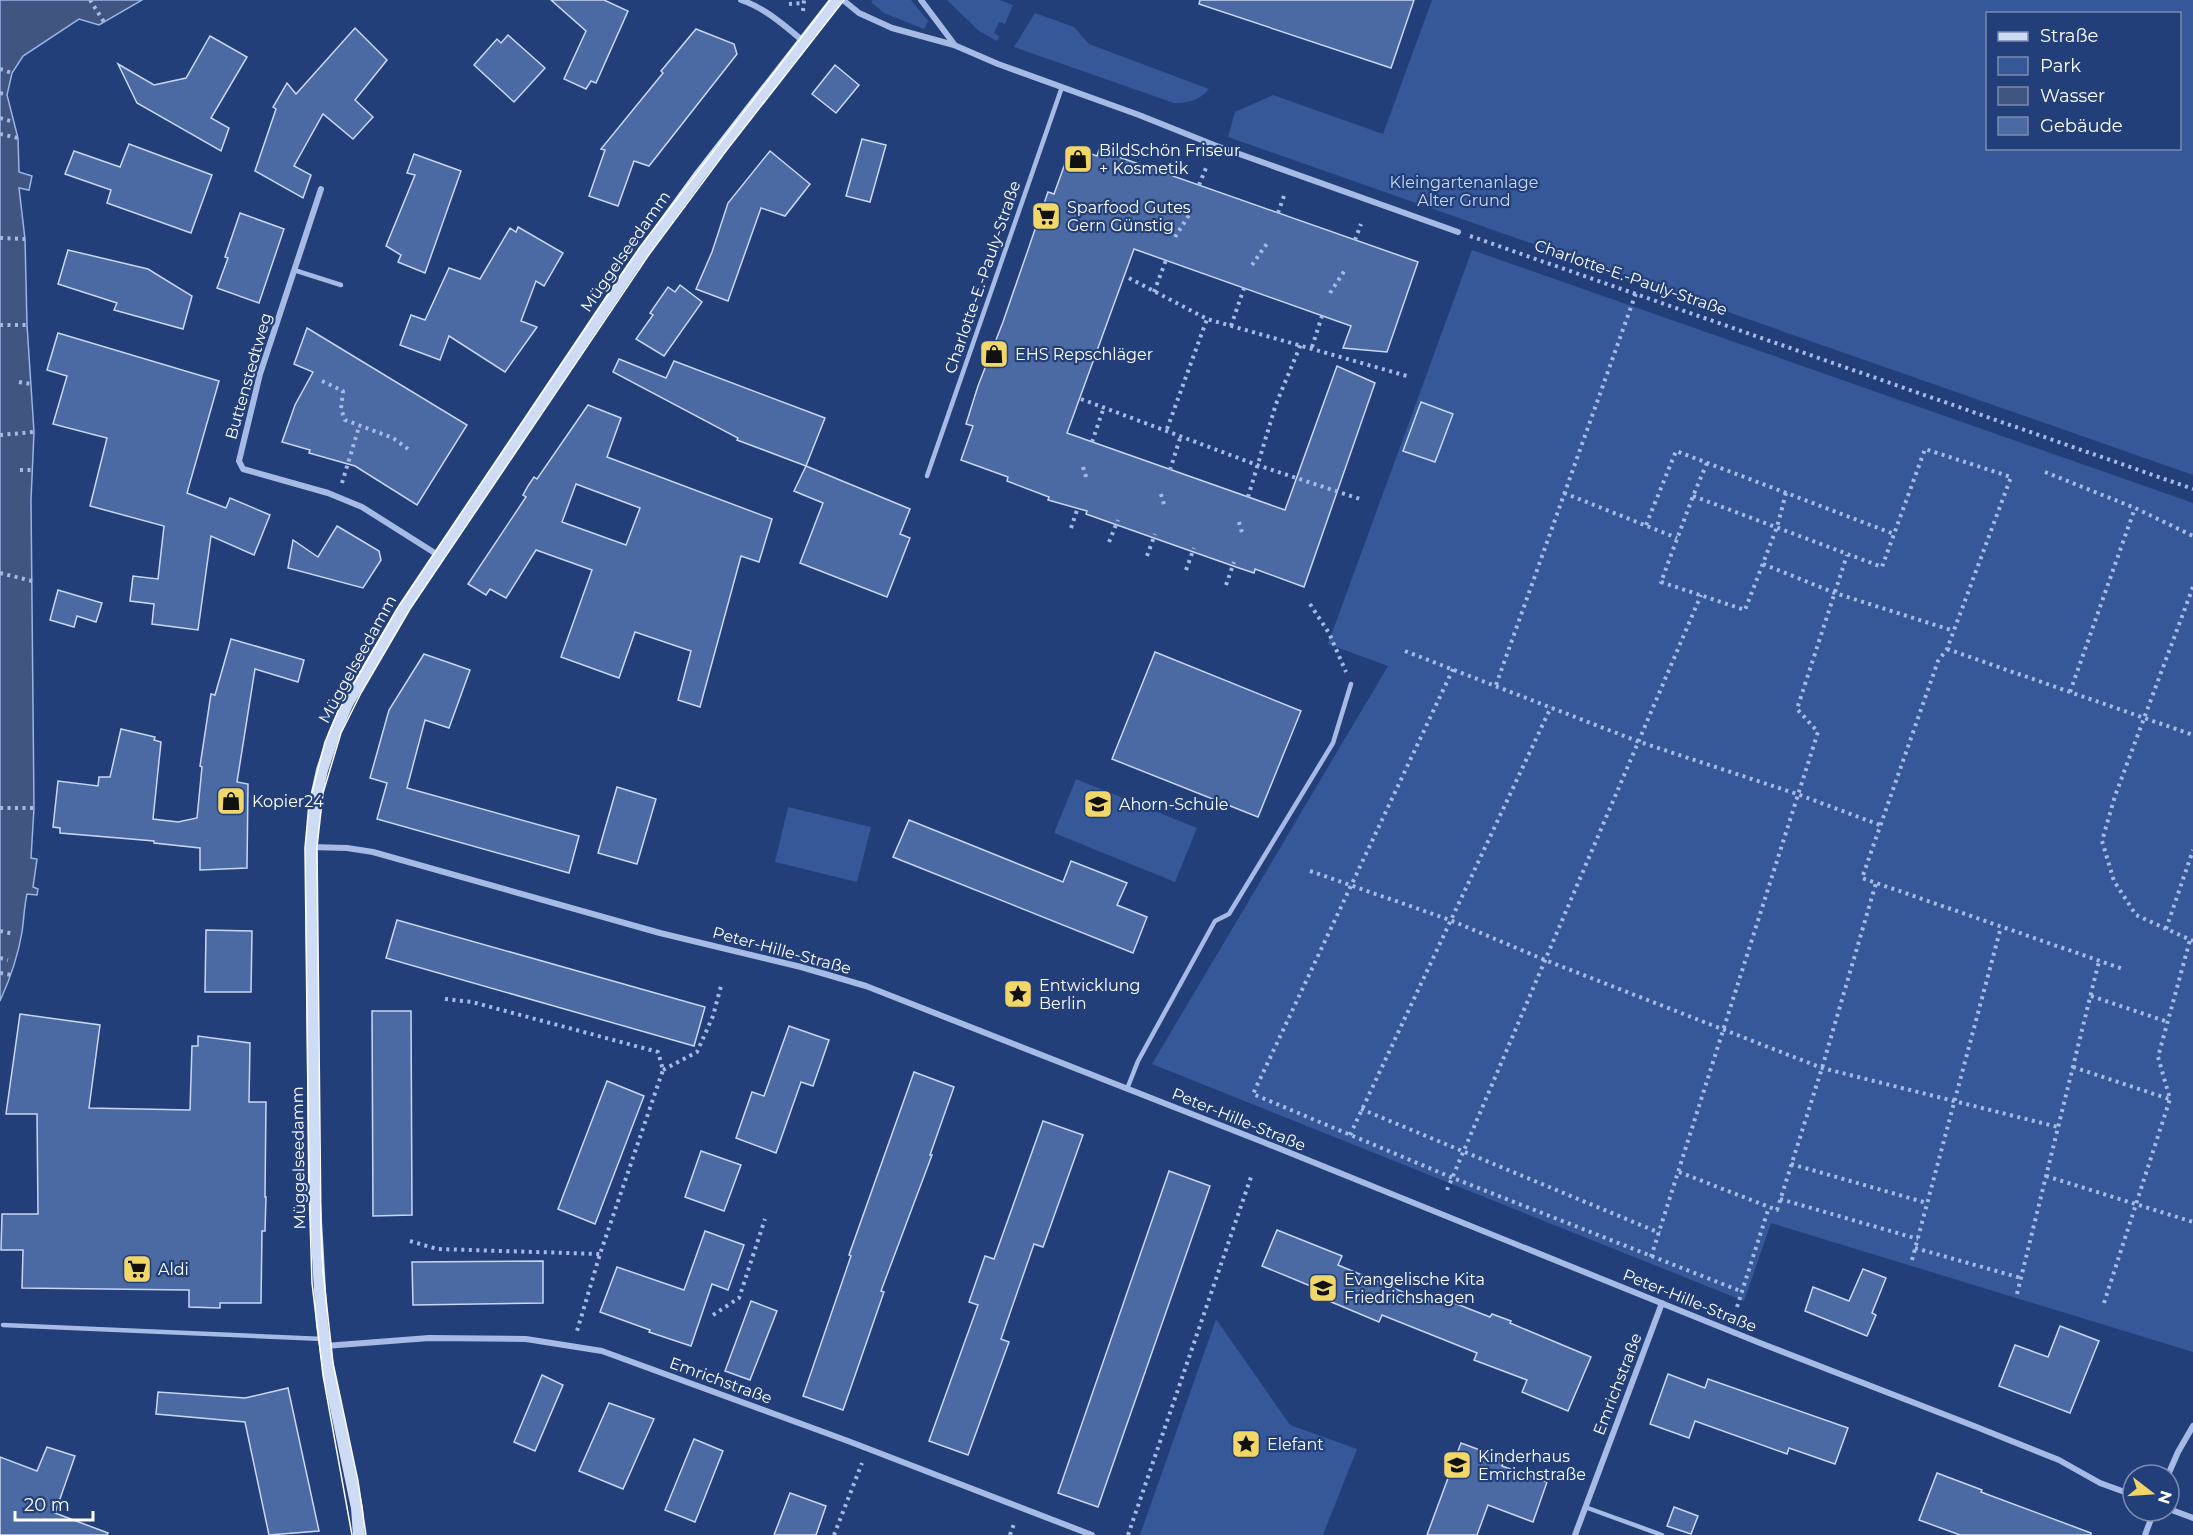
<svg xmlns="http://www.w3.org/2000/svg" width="2193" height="1535" viewBox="0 0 2193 1535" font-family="Montserrat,sans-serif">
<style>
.green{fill:#365798;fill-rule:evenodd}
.water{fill:#405580;stroke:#99b4e6;stroke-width:1.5}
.building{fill:#4b69a3;stroke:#c8d7f4;stroke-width:1.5;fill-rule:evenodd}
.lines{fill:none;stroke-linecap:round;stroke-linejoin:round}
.path{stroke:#a5bbe5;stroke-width:4;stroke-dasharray:3 4.5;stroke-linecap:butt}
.lane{stroke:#a5bbe5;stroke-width:4.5}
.street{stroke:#a5bbe5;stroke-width:6}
.secondary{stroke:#cedbf4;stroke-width:12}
.tram{stroke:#fff;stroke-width:1.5}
.labels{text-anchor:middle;stroke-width:4.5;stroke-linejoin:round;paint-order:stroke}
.poi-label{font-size:16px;fill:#fff;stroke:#233f7a;text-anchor:start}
.park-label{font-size:16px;fill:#c8d7f4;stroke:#233f7a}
.street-label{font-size:16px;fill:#fff;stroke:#233f7a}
</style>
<rect width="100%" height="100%" fill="#233f7a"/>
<!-- green -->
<g class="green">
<path d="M873,0H911L928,21L924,29L884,13L871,2Z"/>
<path d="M947,0H999L1013,5L1005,24L999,22L994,33L999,36L997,41L979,31Z"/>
<path d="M1432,0H2193V475L1228,137L1235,112L1273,95L1383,134ZM1988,14H2180V148H1988Z"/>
<path d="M1035,13L1074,27L1089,44L1209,89C1199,101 1188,103 1174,103L1014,47Z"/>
<path d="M1472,250L2193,503V1352L1771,1223L1744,1301L1152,1064L1388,666L1328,644Z"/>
<path d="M1076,779L1197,828L1175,882L1054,833Z"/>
<path d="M788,807L871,827L857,882L775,862Z"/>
<path d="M1216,1319L1290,1425L1357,1449L1323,1535H1140Z"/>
</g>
<!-- water -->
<path class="water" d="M0,0H142L99,25L79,19L23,56L12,73L7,95L18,138L19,172L32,176L29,190L19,188L25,239L27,325L34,432L31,500L34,808L31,858L37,859L33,887L38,889L37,895L27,894C24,907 24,919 22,932C18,956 10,979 0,1001Z"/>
<!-- building -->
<g class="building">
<path d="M551,0H604L628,11L596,83L591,81L586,89L564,79L586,31Z"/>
<path d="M1200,0H1414L1391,68L1199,4Z"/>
<path d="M355,28L387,60L355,100L373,117L353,139L323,114L294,166L311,175L303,198L255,171L276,109L273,107L287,83L296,94Z"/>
<path d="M696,29L734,44L737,54L649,166L634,161L618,206L589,196L605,150L601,149L663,73L661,71Z"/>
<path d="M508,35L545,68L514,102L474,65L497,39L501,43Z"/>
<path d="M210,36L247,57L211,118L229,128L221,151L137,103L118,64L154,85L186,78Z"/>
<path d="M835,65L859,85L836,113L812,94Z"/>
<path d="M862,139L886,145L870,202L846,196Z"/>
<path d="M129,144L212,175L191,233L107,203L111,190L65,174L74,151L120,167Z"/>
<path d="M1071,147L1097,156L1099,150L1418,262L1387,352L1343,348L1351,326L1134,249L1067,433L1285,510L1337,366L1375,383L1304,587L1255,569L1254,573L1236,567L1086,514L1087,511L1048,500L1049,497L1007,481L1008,477L961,460L973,426L966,424L978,386L1003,322L1048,192L1054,194Z"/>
<path d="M770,151L810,184L785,216L761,208L728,301L696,289L712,252L728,203Z"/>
<path d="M414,154L461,171L425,273L398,262L401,255L386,246L415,175L407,173Z"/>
<path d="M240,213L284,229L259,303L217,288L228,258L225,257Z"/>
<path d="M518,227L563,253L544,286L536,281L521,321L537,327L505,372L449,336L440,360L400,345L411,315L425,320L449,268L480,279L510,228L516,232Z"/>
<path d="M68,250L148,269L192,296L183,329L114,310L117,303L58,284Z"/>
<path d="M680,285L702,302L664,356L636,339L653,315L650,313L668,287L675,292Z"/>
<path d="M307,328L467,425L417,505L355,466L309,453L310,450L282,442L295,405L313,372L294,364Z"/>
<path d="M58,333L219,381L187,493L226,508L230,498L270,515L254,555L211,536L198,630L152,624L154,604L130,601L133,576L158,579L164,526L90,506L107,438L53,424L67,376L47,370Z"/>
<path d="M619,359L666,378L674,361L825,418L806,466L737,440L738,438L613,372Z"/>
<path d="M1421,402L1453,414L1435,462L1403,451Z"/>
<path d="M588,405L621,418L607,457L772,519L759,562L741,556L700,707L678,700L691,651L635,632L619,678L561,657L592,570L536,550L506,598L490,589L486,595L468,584L526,497L523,495L528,486L534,477L537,479ZM576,484L640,508L626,545L562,522Z"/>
<path d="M806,466L910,509L900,534L910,538L887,597L800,563L823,503L794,491Z"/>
<path d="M337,526L379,551L381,560L363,588L288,568L293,540L318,557Z"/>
<path d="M58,590L102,603L96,622L77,616L74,627L50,620Z"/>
<path d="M231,639L304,660L298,682L255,669L237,782L248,784L247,868L200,870V848L154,843V841L60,833V828L53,827L58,781L98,786L99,777H110L121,729L155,737L154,740L161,742L153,819L178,822L197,818L202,767L200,766L211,694L215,695Z"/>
<path d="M1155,652L1301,711L1258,817L1112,759Z"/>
<path d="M424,654L470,670L449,728L425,720L407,788L579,836L569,873L377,819L387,783L370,778L389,710Z"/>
<path d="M617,787L656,799L637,864L598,853Z"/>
<path d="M909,820L1063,882L1071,861L1127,883L1117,905L1147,917L1133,953L893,857Z"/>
<path d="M397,920L705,1007L694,1046L386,958Z"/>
<path d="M206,930L252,931L251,992H205Z"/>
<path d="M372,1011H411L412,1215L373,1216Z"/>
<path d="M20,1014L100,1025L89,1108L190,1110L192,1046H198V1036L250,1043L249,1102H266L265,1197H266L265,1231H262L261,1303H220V1308L189,1307V1290L22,1288L23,1250H1L2,1214H38L37,1114H6Z"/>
<path d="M789,1026L829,1040L813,1086L801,1082L776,1153L736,1138L752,1092L764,1096Z"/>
<path d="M914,1072L954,1087L930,1155H932L881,1291L884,1292L843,1410L803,1396L851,1256L849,1255Z"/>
<path d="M607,1081L644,1096L595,1224L558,1209Z"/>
<path d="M1043,1121L1083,1135L1043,1247L1034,1244L1001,1339L1009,1342L968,1455L929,1441L978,1305L969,1302L985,1256L994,1259Z"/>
<path d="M701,1151L741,1165L724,1211L685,1197Z"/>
<path d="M1169,1171L1210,1186L1098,1507L1058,1493Z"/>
<path d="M1277,1230L1342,1256L1338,1265L1427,1302L1431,1294L1490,1317L1492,1314L1511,1321L1510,1323L1591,1357L1568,1411L1522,1392L1527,1380L1474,1360L1477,1353L1382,1315L1379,1322L1322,1298L1325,1292L1262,1266Z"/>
<path d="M705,1231L744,1245L728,1290L712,1284L691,1346L649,1332L650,1330L600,1312L617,1267L684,1290Z"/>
<path d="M543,1261V1303L413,1305L412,1262Z"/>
<path d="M1863,1269L1886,1278L1872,1313L1876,1315L1867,1336L1805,1311L1813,1287L1849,1301Z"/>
<path d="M751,1301L777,1311L750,1380L725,1371Z"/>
<path d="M2060,1326L2099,1341L2070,1413L1999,1386L2015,1345L2048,1357Z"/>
<path d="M1668,1374L1705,1388L1708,1379L1848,1428L1835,1464L1789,1448L1787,1454L1695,1421L1689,1438L1650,1424Z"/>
<path d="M542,1375L563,1385L535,1451L514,1442Z"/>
<path d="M288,1388L319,1531L269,1535L245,1422L156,1414L158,1392L245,1398Z"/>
<path d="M609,1403L654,1419L623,1489L579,1471Z"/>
<path d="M694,1439L723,1451L695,1522L665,1510Z"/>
<path d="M1461,1443L1504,1459L1502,1466L1547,1482L1533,1522L1488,1505L1477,1535H1427Z"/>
<path d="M47,1447L75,1456L55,1513L108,1533L107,1535H0V1457L37,1471Z"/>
<path d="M1937,1473L1982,1490L1981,1492L2091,1533V1535H1960L1919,1520Z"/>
<path d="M790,1493L826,1506L816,1535H774Z"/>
<path d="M1674,1507L1698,1516L1691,1534L1667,1526Z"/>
</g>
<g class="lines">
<!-- path -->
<g class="path">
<path d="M90,0L104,22"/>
<path d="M789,4L802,3"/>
<path d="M803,11L804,0"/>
<path d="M0,69L12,73"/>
<path d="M0,93L7,95"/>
<path d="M0,118L14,122"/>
<path d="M0,134L18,138"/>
<path d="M1199,185L1206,168"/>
<path d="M1278,213L1284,196"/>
<path d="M1470,236L2193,489"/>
<path d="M1175,237L1189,215"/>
<path d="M0,238L25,239"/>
<path d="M1355,240L1361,224"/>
<path d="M1252,265L1268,242"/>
<path d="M1129,278L1207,319L1407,376"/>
<path d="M1154,292L1166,260"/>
<path d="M1330,293L1345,270"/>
<path d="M0,325H27"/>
<path d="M1231,326L1244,288"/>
<path d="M1312,347L1322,316"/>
<path d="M322,381L343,391L341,409L345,420L393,438L408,449"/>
<path d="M19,382L31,384"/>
<path d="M1081,399L1257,465L1363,500"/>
<path d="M1167,429L1207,319"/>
<path d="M0,435L34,432"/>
<path d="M1092,442L1104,407"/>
<path d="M1707,463L1693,496L1661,582L1745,610L1777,527L1786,493"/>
<path d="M1083,467L1087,480"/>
<path d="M20,470H32"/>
<path d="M1170,470L1181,435"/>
<path d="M2045,472L2135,508L2193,536"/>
<path d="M342,483L359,427"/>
<path d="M1564,493L1677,538"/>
<path d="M1161,494L1165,508"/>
<path d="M1693,496L1882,567L1925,449L2011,477L1947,649L1938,661L1862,878L2123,969"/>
<path d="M1248,497L1276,404L1301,344"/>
<path d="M1239,522L1243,536"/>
<path d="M1646,525L1676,451L1894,534"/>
<path d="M1071,528L1078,507"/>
<path d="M1109,542L1118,520"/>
<path d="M1147,556L1155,534"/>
<path d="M1763,564L1835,593L1954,631"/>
<path d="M1186,570L1194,548"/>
<path d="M0,573L32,581"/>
<path d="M1226,585L1234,562"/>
<path d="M2193,587L2115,796L2102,841L2114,881L2136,915L2193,941"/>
<path d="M1310,604L1329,633L1346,672"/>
<path d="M1947,649L2193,735"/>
<path d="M1405,651L1637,741L1797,794L1880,825"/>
<path d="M1453,669L1253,1094L1453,1178L1743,1292"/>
<path d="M1496,685L1636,293"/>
<path d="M2070,692L2135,508"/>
<path d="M0,808H34"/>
<path d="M1310,871L1450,920L1545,960L1822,1068L2058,1127"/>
<path d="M2166,929L2193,850"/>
<path d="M0,931L14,934"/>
<path d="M0,958L8,960"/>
<path d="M0,973L11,975"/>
<path d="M2091,996L2168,1022"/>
<path d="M445,999L472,1002L658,1052L663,1070L600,1254L577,1331"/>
<path d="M2073,1067L2169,1099"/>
<path d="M663,1070L697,1052L713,1016L721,986"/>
<path d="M1361,1109L1660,1233"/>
<path d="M1350,1135L1551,707"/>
<path d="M1791,1164L1927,1203"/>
<path d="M1679,1172L1777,1210L1822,1068L1876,883"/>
<path d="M2046,1176L2193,1222"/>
<path d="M1447,1190L1701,595"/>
<path d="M1780,1199L1918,1239"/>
<path d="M410,1241L437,1249L600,1254"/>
<path d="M1915,1248L2021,1278"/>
<path d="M1651,1257L1818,732L1797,709L1847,555"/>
<path d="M1912,1260L2001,927"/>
<path d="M2017,1294L2099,961"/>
<path d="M2104,1303L2170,1099L2158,1057L2190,940"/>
<path d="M1737,1307L1769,1207"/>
<path d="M713,1315L739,1298L765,1219"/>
<path d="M834,1535L862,1463"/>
<path d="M1010,1535L1015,1521"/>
<path d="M1128,1535L1251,1177"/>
</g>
<!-- lane -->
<g class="lane">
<path d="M294,270L341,285"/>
<path d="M927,476L1062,87"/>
<path d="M1127,1089L1138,1061L1215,921L1229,914L1333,743L1351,684"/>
<path d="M3,1325L323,1339"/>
<path d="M1585,1507L1662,1535"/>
</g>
<!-- street -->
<g class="street">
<path d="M741,0C765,8 784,25 803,41"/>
<path d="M843,0L859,13L892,28L954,45L998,64L1139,115L1214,145L1458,232"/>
<path d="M921,0L954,44"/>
<path d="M321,189L260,374L239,461L243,469L328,493L362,507L438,555"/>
<path d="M311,847L347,848L373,852L660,933L801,967L866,986L1263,1142L1760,1343L1974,1426L2059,1460L2100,1483L2133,1495"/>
<path d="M325,1346L429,1338L526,1339L602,1351L848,1441L1092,1535"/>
<path d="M2168,1475L2178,1452L2193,1426"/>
<path d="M2169,1509L2193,1518"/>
<path d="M1575,1535L1662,1303"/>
<path d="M2145,1535L2154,1511"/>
</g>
<!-- secondary -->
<path class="secondary" d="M359,1535L357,1508L329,1374L322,1325L314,1186L311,847L316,797L322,770L334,734L347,704L405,606L631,269L698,177L836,0"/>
<!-- tram -->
<g class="tram">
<path d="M352,1535L323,1375L312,1283L309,1186L305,848L309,804L325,742L339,709L397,609L640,247L830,0"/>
<path d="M366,1535L358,1481L333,1363L323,1271L321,1231L317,847L323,793L341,733L361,693L410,609L648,256L726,151L844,0"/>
</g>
</g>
<!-- icons -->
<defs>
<g id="shop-square" transform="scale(1.5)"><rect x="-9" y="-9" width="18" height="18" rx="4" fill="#f0d768" stroke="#233f7a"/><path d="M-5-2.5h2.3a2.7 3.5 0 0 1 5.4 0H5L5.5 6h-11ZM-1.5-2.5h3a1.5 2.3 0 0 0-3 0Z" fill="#111"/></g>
<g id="supermarket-square" transform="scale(1.5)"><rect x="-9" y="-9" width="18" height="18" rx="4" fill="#f0d768" stroke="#233f7a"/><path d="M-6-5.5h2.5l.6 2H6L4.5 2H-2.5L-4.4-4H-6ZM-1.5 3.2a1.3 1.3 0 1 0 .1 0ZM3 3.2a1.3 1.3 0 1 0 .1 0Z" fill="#111"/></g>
<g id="school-square" transform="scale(1.5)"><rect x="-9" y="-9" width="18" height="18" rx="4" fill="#f0d768" stroke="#233f7a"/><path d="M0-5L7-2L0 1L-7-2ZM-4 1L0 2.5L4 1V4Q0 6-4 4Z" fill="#111"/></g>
<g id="sight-square" transform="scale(1.5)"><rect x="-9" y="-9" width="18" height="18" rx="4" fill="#f0d768" stroke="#233f7a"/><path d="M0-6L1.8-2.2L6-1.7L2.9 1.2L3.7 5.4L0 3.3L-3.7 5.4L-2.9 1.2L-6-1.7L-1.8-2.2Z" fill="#111"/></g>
</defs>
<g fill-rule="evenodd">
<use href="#shop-square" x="1078" y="159"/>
<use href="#supermarket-square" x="1046" y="216"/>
<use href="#shop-square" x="994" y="354"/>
<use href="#shop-square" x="231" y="801"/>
<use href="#school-square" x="1098" y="804"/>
<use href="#sight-square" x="1018" y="994"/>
<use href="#supermarket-square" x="137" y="1269"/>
<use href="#school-square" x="1323" y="1288"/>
<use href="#sight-square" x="1246" y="1444"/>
<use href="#school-square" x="1457" y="1465"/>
</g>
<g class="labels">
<!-- poi labels -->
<g class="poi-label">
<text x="1099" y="156">BildSchön Friseur<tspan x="1099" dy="18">+ Kosmetik</tspan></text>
<text x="1067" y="213">Sparfood Gutes<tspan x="1067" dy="18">Gern Günstig</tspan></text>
<text x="1015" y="360">EHS Repschläger</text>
<text x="252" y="807">Kopier24</text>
<text x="1119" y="810">Ahorn-Schule</text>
<text x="1039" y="991">Entwicklung<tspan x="1039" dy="18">Berlin</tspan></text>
<text x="158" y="1275">Aldi</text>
<text x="1344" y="1285">Evangelische Kita<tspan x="1344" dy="18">Friedrichshagen</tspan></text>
<text x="1267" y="1450">Elefant</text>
<text x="1478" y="1462">Kinderhaus<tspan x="1478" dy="18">Emrichstraße</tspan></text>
</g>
<!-- park labels -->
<g class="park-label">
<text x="1464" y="188">Kleingartenanlage<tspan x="1464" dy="18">Alter Grund</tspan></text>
</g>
<!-- street labels -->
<g class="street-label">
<text transform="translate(625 251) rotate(-55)" y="6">Müggelseedamm</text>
<text transform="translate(982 277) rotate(-71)" y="6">Charlotte-E.-Pauly-Straße</text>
<text transform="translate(1631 277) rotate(19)" y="6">Charlotte-E.-Pauly-Straße</text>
<text transform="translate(248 376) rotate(-74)" y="6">Buttenstedtweg</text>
<text transform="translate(357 659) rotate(-61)" y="6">Müggelseedamm</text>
<text transform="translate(782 950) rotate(15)" y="6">Peter-Hille-Straße</text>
<text transform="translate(1239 1119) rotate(22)" y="6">Peter-Hille-Straße</text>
<text transform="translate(298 1158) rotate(-91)" y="6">Müggelseedamm</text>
<text transform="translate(1690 1300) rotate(22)" y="6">Peter-Hille-Straße</text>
<text transform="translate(721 1380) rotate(20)" y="6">Emrichstraße</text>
<text transform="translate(1617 1384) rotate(-69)" y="6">Emrichstraße</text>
</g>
</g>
<!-- legend -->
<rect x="1986" y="12" width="195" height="138" fill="#233f7a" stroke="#7b8caf" stroke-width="1.5"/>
<rect x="1998" y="32" width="30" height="9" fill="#cedbf4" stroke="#7b8caf" stroke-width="1.5"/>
<text x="2040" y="42" font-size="18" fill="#ffffff">Straße</text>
<rect x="1998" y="57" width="30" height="18" fill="#365798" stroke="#7b8caf" stroke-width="1.5"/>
<text x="2040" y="72" font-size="18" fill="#ffffff">Park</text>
<rect x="1998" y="87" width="30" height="18" fill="#405580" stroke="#7b8caf" stroke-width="1.5"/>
<text x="2040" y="102" font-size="18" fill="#ffffff">Wasser</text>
<rect x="1998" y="117" width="30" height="18" fill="#4b69a3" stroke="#7b8caf" stroke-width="1.5"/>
<text x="2040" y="132" font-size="18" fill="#ffffff">Gebäude</text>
<!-- north arrow -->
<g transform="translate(2151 1493) rotate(107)"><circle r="28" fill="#233f7a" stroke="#7b8caf" stroke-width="1.5"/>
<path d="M0-4.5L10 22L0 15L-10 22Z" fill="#f0d768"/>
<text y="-9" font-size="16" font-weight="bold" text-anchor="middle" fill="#ffffff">N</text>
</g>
<!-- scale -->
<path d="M15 1511v9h78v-9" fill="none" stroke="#ffffff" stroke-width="3"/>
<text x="24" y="1511" font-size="18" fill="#ffffff" stroke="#233f7a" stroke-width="4.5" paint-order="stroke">20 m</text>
</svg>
